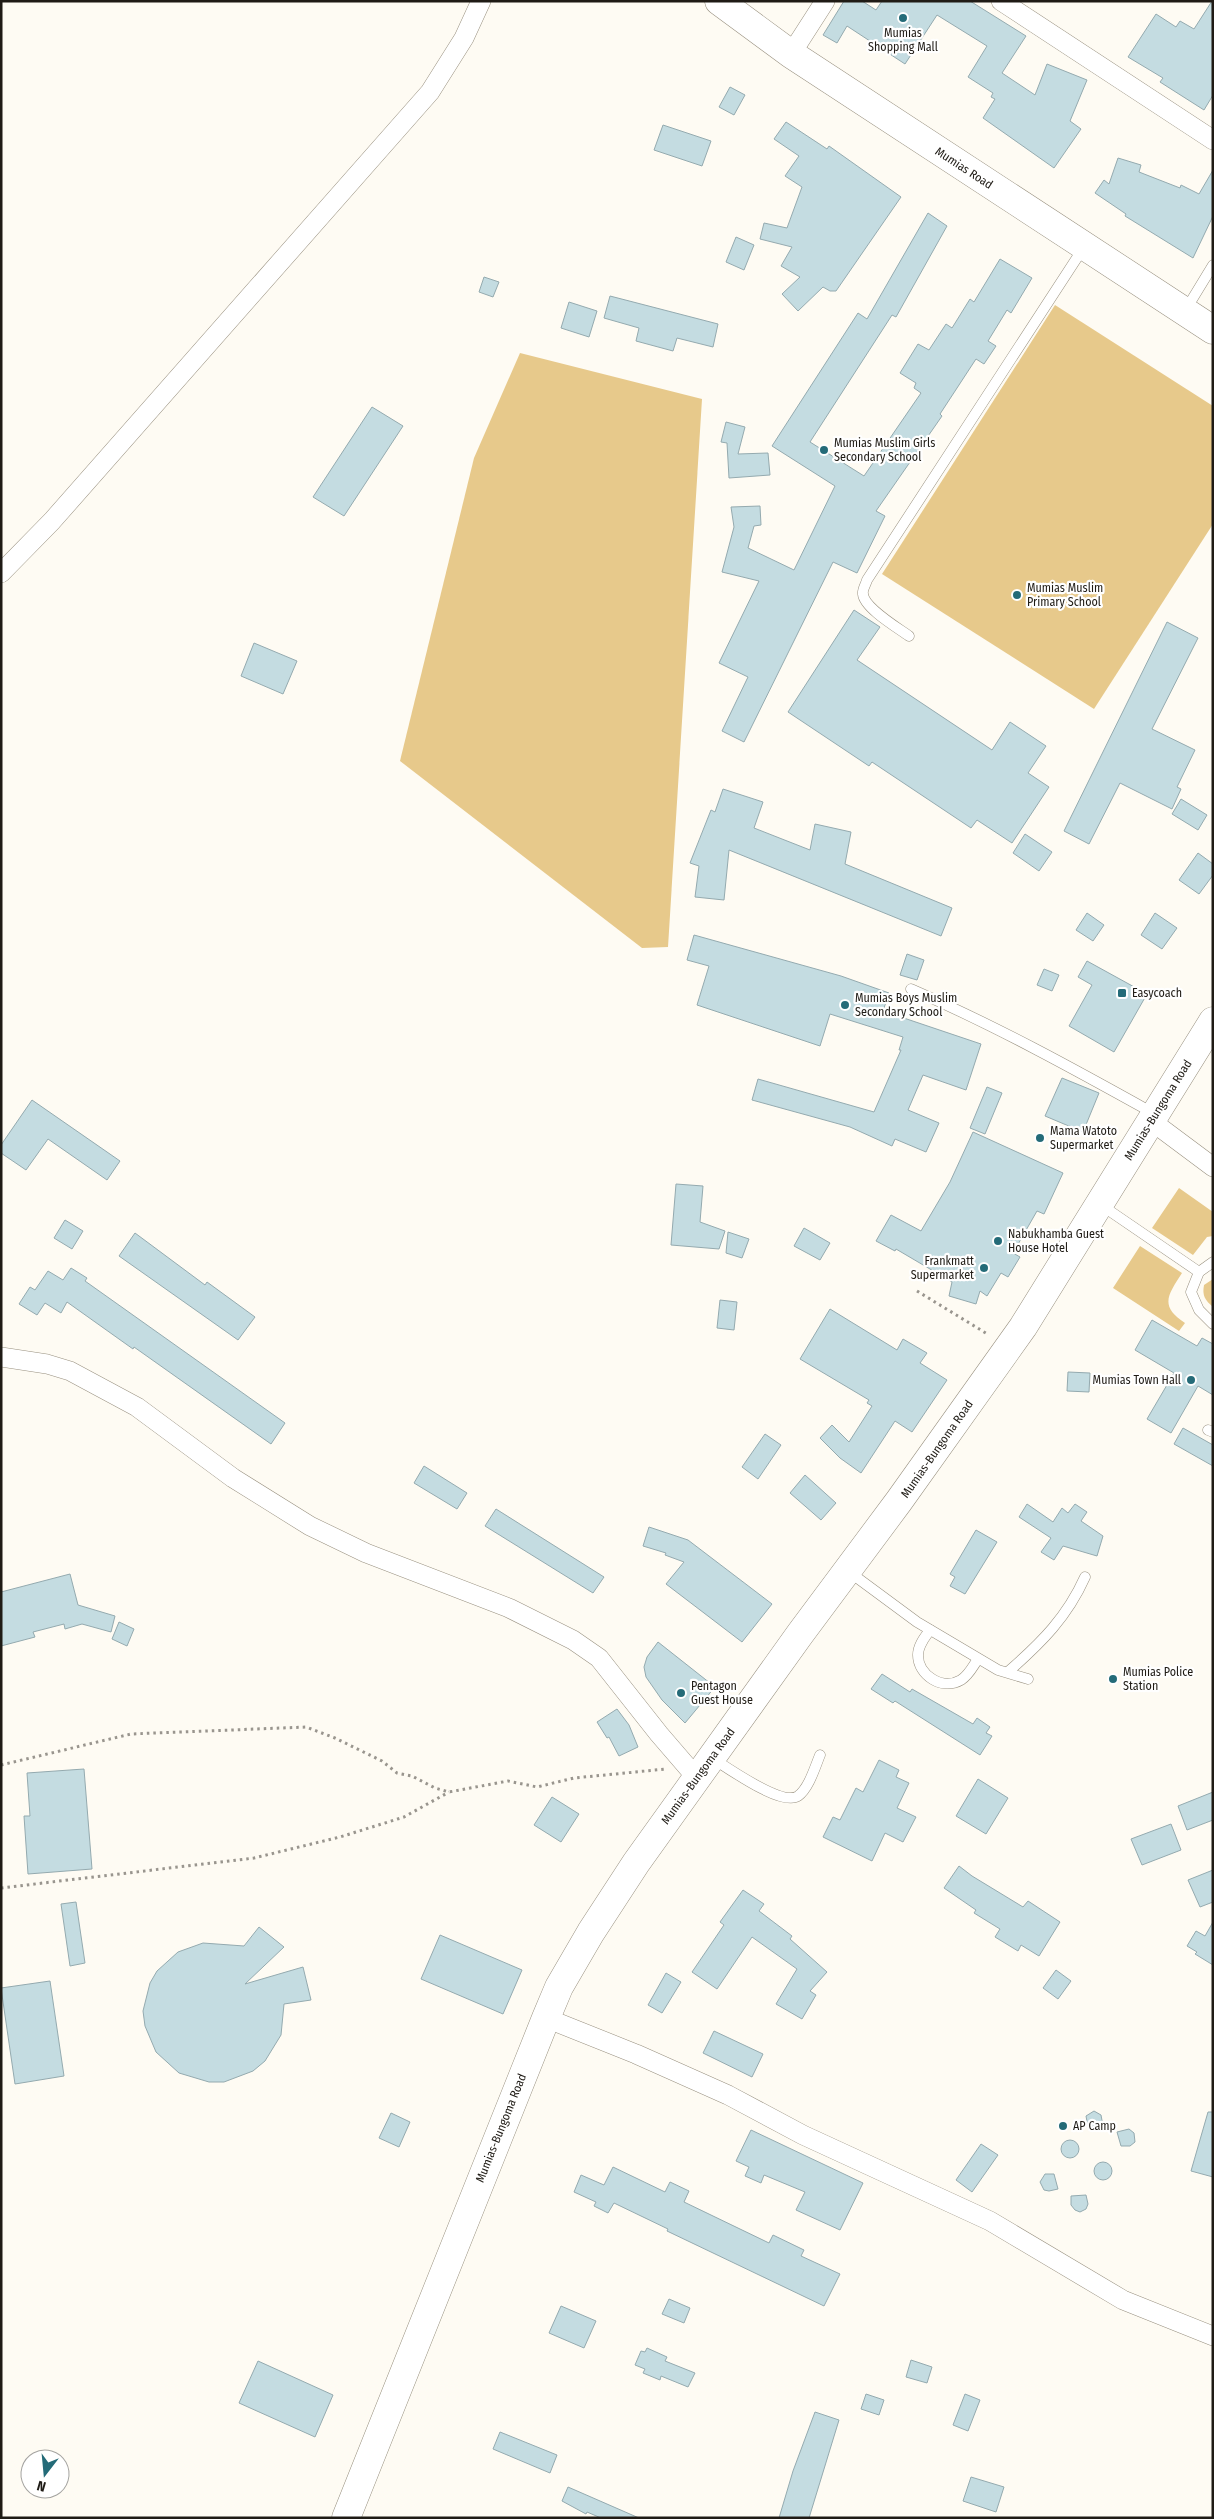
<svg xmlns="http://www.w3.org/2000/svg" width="1214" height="2519" viewBox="0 0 1214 2519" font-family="'Fira Sans Condensed',sans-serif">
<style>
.green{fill:#e7c98b}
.building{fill:#c4dce1;stroke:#94aaaf}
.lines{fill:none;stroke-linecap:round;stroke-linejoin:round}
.lane-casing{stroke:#999180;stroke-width:11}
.street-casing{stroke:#999180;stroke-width:20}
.secondary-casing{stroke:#999180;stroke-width:29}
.path{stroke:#99958e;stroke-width:3;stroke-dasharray:2.5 4;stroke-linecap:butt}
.lane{stroke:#fff;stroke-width:10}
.street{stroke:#fff;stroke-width:19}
.secondary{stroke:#fff;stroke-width:28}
.poi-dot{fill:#246b78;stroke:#fff;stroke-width:2}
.labels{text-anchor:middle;stroke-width:4.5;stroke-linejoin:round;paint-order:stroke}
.poi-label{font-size:12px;fill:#1f1b15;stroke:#fff;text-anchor:start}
.street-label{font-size:12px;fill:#1f1b15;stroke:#fff}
</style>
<rect width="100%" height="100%" fill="#fefbf3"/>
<!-- green -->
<g class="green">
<path d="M1055,305L1213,406V524L1094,709L882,574Z"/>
<path d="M520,353L702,399L668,947L642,948L400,761L474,458Z"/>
<path d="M1179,1188L1213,1212V1236L1207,1237L1193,1255L1152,1228Z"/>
<path d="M1140,1246L1182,1273C1168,1295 1159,1306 1185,1323L1179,1331L1113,1288Z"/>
<path d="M1213,1279V1307C1205,1300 1202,1296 1204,1285Z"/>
</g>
<!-- building -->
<g class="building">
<path d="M844,1H862L876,10L882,1H970L1026,36L1002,73L1035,95L1047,64L1087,80L1070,121L1081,129L1054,168L983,118L995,99L991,97L993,93L968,77L987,46L937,15L905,64L847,26L837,43L823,35Z"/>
<path d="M1212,1L1213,95L1204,110L1160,82L1163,78L1128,57L1156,14L1176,27L1180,21L1194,29Z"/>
<path d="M730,87L745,95L734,115L719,107Z"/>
<path d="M786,122L827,149L829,146L901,197L836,291H830L823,287L798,311L782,294L800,277L781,266L792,247L760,239L764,223L787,228L802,187L785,176L799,156L774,139Z"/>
<path d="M663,125L711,141L702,166L654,150Z"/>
<path d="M1118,158L1141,165L1139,172L1180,188L1181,185L1199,194L1213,170V216L1193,258L1125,216L1126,214L1095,193L1104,180L1109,184Z"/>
<path d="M928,213L947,226L896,317L892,315L810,442L864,476L921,393L914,388L916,383L900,373L918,344L929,350L946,324L952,328L970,299L974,302L1000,259L1032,278L1011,313L1007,310L988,341L996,346L984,364L976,359L940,414L942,416L876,511L885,516L857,573L833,562L744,742L722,731L748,677L719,663L759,581L722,572L734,527L731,507L760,506L761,525L754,526L748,548L794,570L835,486L772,446L858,313L867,319Z"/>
<path d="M736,237L754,245L744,270L726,262Z"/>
<path d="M484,277L499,282L493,297L479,292Z"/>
<path d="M610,296L718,324L713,347L677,338L673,351L636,341L639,328L604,318Z"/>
<path d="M569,302L597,311L589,337L561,328Z"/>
<path d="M372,407L403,426L344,516L313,497Z"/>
<path d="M726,422L745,427L738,454L768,453L770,475L729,478L727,443L721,442Z"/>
<path d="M854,610L880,627L857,660L992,750L1010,722L1046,746L1028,773L1049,787L1012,843L977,820L971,828L872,762L869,766L788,712Z"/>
<path d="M1167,622L1198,638L1152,729L1195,750L1177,787L1181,789L1172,809L1120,783L1089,844L1064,831Z"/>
<path d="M254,643L297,661L283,694L241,676Z"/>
<path d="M723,789L763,802L754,828L810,850L815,824L851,832L845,864L952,908L941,936L729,850L724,900L695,897L699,866L690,863L711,810L715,812Z"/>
<path d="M1181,799L1207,815L1198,830L1172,814Z"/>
<path d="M1025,834L1052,852L1039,871L1013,853Z"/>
<path d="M1198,853L1213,864V875L1199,894L1179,880Z"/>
<path d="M1087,913L1104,925L1093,941L1076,930Z"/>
<path d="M1155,913L1177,928L1162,949L1141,935Z"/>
<path d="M694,935L841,976L889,993L883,1011L981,1044L966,1090L923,1075L908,1110L939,1123L926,1152L895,1139L892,1146L850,1127L752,1100L758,1079L874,1112L901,1050H899L903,1037L830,1014L820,1046L697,1005L709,966L687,960Z"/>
<path d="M907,954L924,960L917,980L900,975Z"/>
<path d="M1087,961L1147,994L1114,1052L1069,1026L1092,985L1078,977Z"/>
<path d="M1044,969L1059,975L1052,991L1037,985Z"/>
<path d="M1062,1078L1099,1093L1083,1132L1045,1116Z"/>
<path d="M987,1087L1002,1093L985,1134L970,1128Z"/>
<path d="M32,1100L120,1161L107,1180L48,1139L26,1170L1,1153V1145Z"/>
<path d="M973,1132L1063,1173L1044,1214L1037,1211L1013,1253L1020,1257L1008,1277L1001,1273L987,1296L980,1291L976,1304L949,1296L952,1282L896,1249L895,1251L876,1241L891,1215L921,1231L950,1182Z"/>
<path d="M676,1184L703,1186L700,1222L725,1231L719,1249L671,1245Z"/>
<path d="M65,1220L83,1231L72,1249L54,1238Z"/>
<path d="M804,1228L830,1243L820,1260L794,1246Z"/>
<path d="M728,1232L749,1239L742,1258L726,1253Z"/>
<path d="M135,1233L205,1285L207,1282L255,1317L238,1340L119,1256Z"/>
<path d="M71,1268L87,1278L85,1281L285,1423L271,1444L134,1347L133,1349L67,1302L61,1313L45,1303L37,1315L19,1304L30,1287L35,1290L48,1271L63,1280Z"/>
<path d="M720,1300L737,1302L734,1330L717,1328Z"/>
<path d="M830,1309L897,1350L903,1339L927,1353L920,1363L947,1380L912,1432L895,1421L861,1473L840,1458L820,1438L832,1425L849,1442L872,1406L867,1403L869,1400L800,1359Z"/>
<path d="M1152,1320L1197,1346L1202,1338L1213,1344V1395L1198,1386L1171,1433L1147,1419L1174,1373L1135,1350Z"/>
<path d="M1068,1372L1090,1373L1089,1392L1067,1391Z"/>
<path d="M1183,1428L1213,1445V1466L1174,1444Z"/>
<path d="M765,1434L781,1445L758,1479L742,1467Z"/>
<path d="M424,1466L467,1493L457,1509L414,1483Z"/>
<path d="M805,1475L836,1503L821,1520L790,1493Z"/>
<path d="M1027,1504L1053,1522L1062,1508L1068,1513L1075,1504L1087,1512L1081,1521L1103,1536L1097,1556L1063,1546L1054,1560L1041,1552L1051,1538L1019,1517Z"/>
<path d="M496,1509L604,1577L593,1593L485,1526Z"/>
<path d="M649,1527L688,1540L772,1604L742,1642L666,1584L684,1562L665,1555L666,1553L643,1546Z"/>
<path d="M976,1530L997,1542L965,1594L950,1586L955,1577L950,1574Z"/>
<path d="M70,1574L78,1605L115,1616L111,1632L82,1624L65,1629L64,1624L33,1632L35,1637L1,1646V1592Z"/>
<path d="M119,1622L134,1629L127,1646L112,1639Z"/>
<path d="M658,1642L715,1687L685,1723L662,1700L646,1677L644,1667L647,1657Z"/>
<path d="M882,1674L910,1692L912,1689L973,1724L977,1718L990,1727L986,1733L992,1736L980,1755L895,1701L893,1703L871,1689Z"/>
<path d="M617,1709L629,1725L638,1747L619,1756L609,1737L607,1738L597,1722Z"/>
<path d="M879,1760L899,1770L896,1777L909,1783L897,1808L916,1817L903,1842L885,1833L872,1861L823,1837L833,1817L840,1820L856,1788L863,1792Z"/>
<path d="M84,1769L92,1869L28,1874L24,1816H30L27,1773Z"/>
<path d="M978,1779L1008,1798L986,1834L956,1816Z"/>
<path d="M1213,1792V1820L1187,1830L1178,1806Z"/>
<path d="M552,1797L579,1814L561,1842L534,1825Z"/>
<path d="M1171,1824L1181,1850L1142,1865L1131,1839Z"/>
<path d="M959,1866L972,1876L1023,1907L1028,1901L1060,1922L1039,1956L1021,1945L1018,1951L995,1937L1000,1929L974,1913L976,1910L944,1888Z"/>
<path d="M1213,1870V1902L1200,1907L1188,1880Z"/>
<path d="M743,1890L764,1904L759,1911L792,1936L790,1939L827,1972L810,1991L816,1995L802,2019L776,2004L797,1969L752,1937L717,1989L692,1972L724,1925L720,1922Z"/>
<path d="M76,1902L85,1963L70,1966L61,1904Z"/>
<path d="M1213,1922V1965L1195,1954L1197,1952L1187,1946L1196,1931L1205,1936Z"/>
<path d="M259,1927L284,1947L245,1984L303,1967L311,2000L284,2004L281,2035L265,2061L253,2071L224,2082H209L179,2073L156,2052L145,2026L143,2011L150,1983L157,1971L178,1952L203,1943L244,1946Z"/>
<path d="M440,1935L522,1970L503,2014L421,1979Z"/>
<path d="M1056,1970L1071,1981L1058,1999L1043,1988Z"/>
<path d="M666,1973L681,1982L662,2013L648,2005Z"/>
<path d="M50,1981L64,2076L15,2084L1,1988Z"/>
<path d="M714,2031L763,2054L752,2077L703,2053Z"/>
<path d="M1094,2111L1101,2115L1103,2126L1088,2127L1086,2116Z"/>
<path d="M1208,2112H1213V2177L1191,2171Z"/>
<path d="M391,2113L410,2122L399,2147L379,2138Z"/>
<path d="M1129,2129L1134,2133L1135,2142L1130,2146H1121L1117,2132Z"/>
<path d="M751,2130L863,2183L840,2230L796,2210L805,2192L764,2175L761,2183L745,2176L749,2167L736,2161Z"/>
<circle cx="1070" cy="2149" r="9"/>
<path d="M981,2144L998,2155L972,2192L956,2180Z"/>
<circle cx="1103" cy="2171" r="9"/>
<path d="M613,2167L665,2192L670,2182L689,2191L684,2202L769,2243L773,2235L804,2250L801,2256L840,2274L824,2306L667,2231L668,2229L614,2203L608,2213L594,2206L596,2202L574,2192L581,2175L604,2185Z"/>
<path d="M1045,2174H1054L1058,2189L1049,2191L1044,2190L1040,2182Z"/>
<path d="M1086,2195L1088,2204L1086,2209L1080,2212L1075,2210L1071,2205V2196Z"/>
<path d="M669,2299L690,2308L684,2323L662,2314Z"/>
<path d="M561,2306L596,2321L584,2348L549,2333Z"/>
<path d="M647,2348L667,2357L665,2361L695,2373L688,2387L661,2376L660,2380L643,2373L645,2369L635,2365L641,2351L645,2352Z"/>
<path d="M911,2360L932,2367L927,2383L906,2377Z"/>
<path d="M258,2361L333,2395L315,2437L239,2403Z"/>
<path d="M866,2394L884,2400L879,2415L861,2409Z"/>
<path d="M965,2394L980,2400L968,2431L953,2425Z"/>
<path d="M815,2412L839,2420L809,2518H779L793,2471Z"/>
<path d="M500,2432L557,2455L550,2473L493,2449Z"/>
<path d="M971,2477L1004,2487L996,2512L963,2501Z"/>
<path d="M568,2487L639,2518H601L587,2512L586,2514L562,2501Z"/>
</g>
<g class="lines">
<!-- lane casing -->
<g class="lane-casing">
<g id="lane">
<path d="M1185,311L1213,265"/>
<path d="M909,636C898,628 864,608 863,594C862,590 866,584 867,580L1084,247"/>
<path d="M911,989C994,1025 1074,1069 1153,1113"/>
<path d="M1101,1205L1199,1272"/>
<path d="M1213,1262L1199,1272L1191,1292L1199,1310L1213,1324"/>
<path d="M1208,1430L1213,1432"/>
<path d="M848,1571L917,1622L998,1670L1028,1679"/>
<path d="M930,1630C925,1637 918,1645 918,1655C918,1675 942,1691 961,1680C969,1675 973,1666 978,1659"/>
<path d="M1009,1671C1042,1642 1067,1617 1085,1577"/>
<path d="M712,1758C728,1768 782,1807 798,1796C809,1788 815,1767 820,1755"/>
</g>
</g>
<!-- street casing -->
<g class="street-casing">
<g id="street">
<path d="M1001,1L1213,140"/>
<path d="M791,54L825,1"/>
<path d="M1,573L52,521L430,92L464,38L481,1"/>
<path d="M1150,1120L1213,1167"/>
<path d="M1,1357L47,1364L70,1371L137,1407L233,1478L310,1526L366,1553L509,1608L573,1640L599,1658L659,1734L696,1777"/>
<path d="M546,2018L636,2054L728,2095L803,2135L990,2221L1123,2300L1213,2336"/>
</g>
</g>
<!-- secondary casing -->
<g class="secondary-casing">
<g id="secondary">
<path d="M719,1L791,54L1213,330"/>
<path d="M346,2518L546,2018L559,1987L591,1932L636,1863L800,1634L899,1501L1023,1327L1213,1021"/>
</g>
</g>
<!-- path -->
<g class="path">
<path d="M917,1291L989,1335"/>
<path d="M1,1765L131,1734L306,1727L335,1738L382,1761L397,1773L412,1776L435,1788L449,1792L508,1781L537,1787L574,1778L666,1769"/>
<path d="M1,1888L254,1858L340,1837L404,1817L449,1792"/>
</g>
<!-- lane -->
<use href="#lane" class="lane"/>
<!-- street -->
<use href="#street" class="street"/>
<!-- secondary -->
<use href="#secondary" class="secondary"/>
</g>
<!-- markers -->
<g class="poi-dot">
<circle cx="903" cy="18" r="5"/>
<circle cx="824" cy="450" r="5"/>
<circle cx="1017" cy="595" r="5"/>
<rect x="1117" y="988" width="10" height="10" rx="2.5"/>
<circle cx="845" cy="1005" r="5"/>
<circle cx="1040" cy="1138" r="5"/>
<circle cx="998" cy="1241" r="5"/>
<circle cx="984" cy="1268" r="5"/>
<circle cx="1191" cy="1380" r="5"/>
<circle cx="1113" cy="1679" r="5"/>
<circle cx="681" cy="1693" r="5"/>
<circle cx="1063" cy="2126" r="5"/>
</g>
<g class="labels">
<!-- poi labels -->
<g class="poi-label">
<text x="903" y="37" text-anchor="middle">Mumias<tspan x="903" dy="14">Shopping Mall</tspan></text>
<text x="834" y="447">Mumias Muslim Girls<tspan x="834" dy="14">Secondary School</tspan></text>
<text x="1027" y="592">Mumias Muslim<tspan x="1027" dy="14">Primary School</tspan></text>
<text x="1132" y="997">Easycoach</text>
<text x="855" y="1002">Mumias Boys Muslim<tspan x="855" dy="14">Secondary School</tspan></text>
<text x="1050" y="1135">Mama Watoto<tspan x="1050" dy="14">Supermarket</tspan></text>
<text x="1008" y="1238">Nabukhamba Guest<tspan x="1008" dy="14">House Hotel</tspan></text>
<text x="974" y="1265" text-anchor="end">Frankmatt<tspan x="974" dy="14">Supermarket</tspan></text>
<text x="1181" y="1384" text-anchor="end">Mumias Town Hall</text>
<text x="1123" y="1676">Mumias Police<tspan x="1123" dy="14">Station</tspan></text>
<text x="691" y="1690">Pentagon<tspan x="691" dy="14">Guest House</tspan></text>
<text x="1073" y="2130">AP Camp</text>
</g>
<!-- street labels -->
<g class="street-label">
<text transform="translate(964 168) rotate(33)" y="4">Mumias Road</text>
<text transform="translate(1158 1110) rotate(-58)" y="4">Mumias-Bungoma Road</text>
<text transform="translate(937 1449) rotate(-55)" y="4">Mumias-Bungoma Road</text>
<text transform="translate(698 1776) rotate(-54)" y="4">Mumias-Bungoma Road</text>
<text transform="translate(501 2128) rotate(-68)" y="4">Mumias-Bungoma Road</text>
</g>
</g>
<!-- border -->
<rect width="1214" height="2519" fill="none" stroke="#1f1b15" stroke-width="5"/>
<!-- north arrow -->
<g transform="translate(45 2474) rotate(196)"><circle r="24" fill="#ffffff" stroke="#a5a4a1"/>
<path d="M0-4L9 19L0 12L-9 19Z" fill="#246b78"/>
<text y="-8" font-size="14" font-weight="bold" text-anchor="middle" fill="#1f1b15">N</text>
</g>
</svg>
